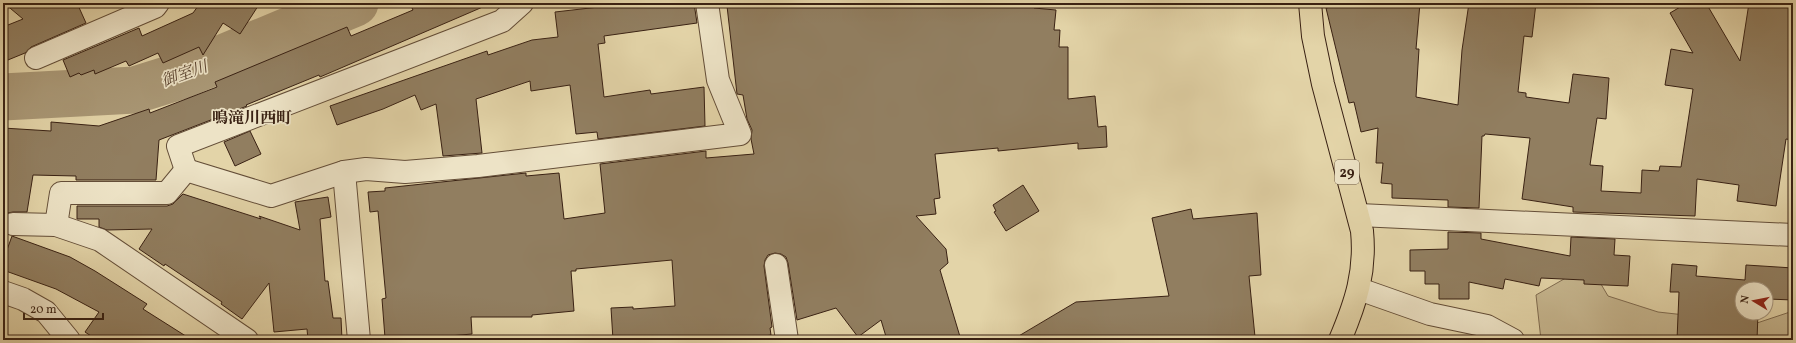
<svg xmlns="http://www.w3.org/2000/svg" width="1796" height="343" viewBox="0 0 1796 343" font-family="Vollkorn,'Noto Serif JP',serif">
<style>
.green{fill:#c6b68f;stroke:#806c51}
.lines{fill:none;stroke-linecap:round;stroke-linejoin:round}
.river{stroke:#a99775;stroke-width:47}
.building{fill:#917e60;stroke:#392113}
.minor-casing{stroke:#644e38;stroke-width:24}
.primary-casing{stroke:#392113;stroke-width:24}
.minor{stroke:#ede3c6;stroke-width:22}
.primary{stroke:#e3d4a8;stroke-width:22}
.labels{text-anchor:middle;stroke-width:3.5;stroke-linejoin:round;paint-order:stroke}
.shield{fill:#ede3c6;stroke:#6f5b49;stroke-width:1}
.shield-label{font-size:14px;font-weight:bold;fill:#392113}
.water-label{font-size:16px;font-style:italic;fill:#5b4430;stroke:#ede3c6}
.neighbourhood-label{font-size:16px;font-weight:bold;fill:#392113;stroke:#ede3c6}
</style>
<rect width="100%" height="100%" fill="#e3d4a8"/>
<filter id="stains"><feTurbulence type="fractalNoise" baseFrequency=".005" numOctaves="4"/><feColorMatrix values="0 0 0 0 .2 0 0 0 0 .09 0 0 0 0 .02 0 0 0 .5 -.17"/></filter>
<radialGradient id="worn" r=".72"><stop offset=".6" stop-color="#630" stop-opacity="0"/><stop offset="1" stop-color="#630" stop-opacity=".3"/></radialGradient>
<!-- green -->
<path class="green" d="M1571,275L1598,279L1608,296L1658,312L1757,323L1793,311V340H1541L1536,295Z"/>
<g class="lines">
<!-- river -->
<path class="river" d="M3,97L135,90L180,76L355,3"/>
</g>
<!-- building -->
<g class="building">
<path d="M4,3H77L86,23L31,47L25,53L3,62V27L23,19Z"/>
<path d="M193,3H260L240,34L223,23L203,55L199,47L163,63L158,53L129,66L126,61L95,74L94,70L81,75L79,73L70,77L63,60L139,28L142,36L193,13L198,6Z"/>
<path d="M424,3H492L320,77L319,75L246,105L247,106L159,140L156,180H76V176L33,175L27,212H13L7,213L3,217V128L51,131V122L99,126L149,109L150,113L217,87L215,82L347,27L351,36L413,10L412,8Z"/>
<path d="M634,3H694L697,23L604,36L605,43L598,44L604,97L650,90L651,94L704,87L705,126L598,139L597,132L576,134L570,85L531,91L530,81L476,99L482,153L443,156L436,104L421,110L415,95L383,109L337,125L330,106L487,51L488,55L532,40L558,37L555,12Z"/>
<path d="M752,3H1034V8L1056,10L1054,30H1060L1059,47H1068V99L1095,96L1098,127L1106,126L1107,147L1078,149V143L998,151V148L935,154L940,198L934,199L936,214L916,216L946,249L948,263L940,270L961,340H887L881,320L858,337L836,308L797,320L788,263L786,257L781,254L775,253L768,255L765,260L764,266L772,327L770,328L771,335L741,340H613L611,308L633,307V309L675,306L672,260L576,269V271H571L574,311L532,315V317H471L472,334L404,340L403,336L385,338L382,299L386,298L378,211L370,212L368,192L385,191V188L526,173V176L559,173L564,219L605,213L600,164L706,151V158L754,154L751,139L752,130L747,119L743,95L737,94L727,6Z"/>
<path d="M1330,3H1420L1416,49H1419L1416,97L1458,105L1462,50L1469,3H1536L1532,37L1524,36L1518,92L1526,93V97L1569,103L1573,74L1609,78L1606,119L1597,118L1590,165L1603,166L1601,191L1641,193L1642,170L1659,171L1660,166L1681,167L1693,89L1665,85L1671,49L1693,53L1670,13L1687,3H1706L1740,61L1749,3H1793V140L1786,139L1776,206L1737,201L1739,185L1697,179L1695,216L1573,212V207L1522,199L1530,138L1485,134L1484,136H1482L1479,208L1448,207V200L1392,198V184L1381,183L1383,163H1376L1378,128L1361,132L1354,102L1349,103L1326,8L1331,7Z"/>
<path d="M250,131L261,154L235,166L224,142Z"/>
<path d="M1023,185L1039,211L1006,231L994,212L996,211L993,205Z"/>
<path d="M183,194L261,219L259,216L300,230L295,202L328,197L331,217L320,219L325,281H328L333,318H341L342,340H308L307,329L274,332L269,283L242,319L221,304L222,302L165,264L164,266L139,249L152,229L107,230L99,227V219H77V206H167L173,204Z"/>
<path d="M1191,209L1193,219L1257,213L1261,275L1249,276L1255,337L1234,340H1012L1076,302L1169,296L1152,218Z"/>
<path d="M1448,232L1481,233V239L1570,256L1571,237L1615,239L1614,255L1630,256L1628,286L1584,284V280L1541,278L1539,286L1505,279L1503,289L1469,282V299H1439V284H1425V271H1410V250L1448,249Z"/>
<path d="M12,236L70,257L95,271L147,304L143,309L192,340H97L85,332L99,312L56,289L3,270V261Z"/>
<path d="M1672,264L1697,266L1696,276L1745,280L1746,265L1793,268V300L1768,299L1767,305H1766V289H1742V313H1758L1757,340H1677L1679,292H1670Z"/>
</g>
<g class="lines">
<!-- minor casing -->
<g class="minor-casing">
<g id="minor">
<path d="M36,58L155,7L158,3"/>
<path d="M186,170L271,196L344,172L366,169L405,172L478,166L740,134L718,80L707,3"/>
<path d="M186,170L178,146L502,21L522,3"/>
<path d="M186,170L167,193H61L56,225L100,240L247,340"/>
<path d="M344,172L359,340"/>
<path d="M1359,215L1793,235"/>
<path d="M13,224L56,225"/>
<path d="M776,265L787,340"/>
<path d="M1359,289L1430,314L1487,326L1513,340"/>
<path d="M3,292L23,299L46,312L69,340"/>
</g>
</g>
<!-- primary casing -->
<g class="primary-casing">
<path id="primary" d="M1310,3L1313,36L1323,84L1362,231C1366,272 1356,302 1340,340"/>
</g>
<!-- minor -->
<use href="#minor" class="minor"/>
<!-- primary -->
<use href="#primary" class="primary"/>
</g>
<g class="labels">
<!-- shield labels -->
<rect class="shield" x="1335" y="160" width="24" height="24" rx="3"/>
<g class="shield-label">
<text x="1347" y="177">29</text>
</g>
<!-- water labels -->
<g class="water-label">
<text transform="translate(184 73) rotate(-20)" y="6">御室川</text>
</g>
<!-- neighbourhood labels -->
<g class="neighbourhood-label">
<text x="252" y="123">鳴滝川西町</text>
</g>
</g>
<!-- margin -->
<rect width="1796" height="343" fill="none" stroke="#e3d4a8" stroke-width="16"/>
<rect x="4" y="4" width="1788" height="335" fill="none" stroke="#392113" stroke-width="2"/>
<rect x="8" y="8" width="1780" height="327" fill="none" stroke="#392113"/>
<!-- north arrow -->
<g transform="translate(1754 301) rotate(280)"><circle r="19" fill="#ede3c6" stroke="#a5957e"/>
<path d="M0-3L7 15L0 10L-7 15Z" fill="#8f2418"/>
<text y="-6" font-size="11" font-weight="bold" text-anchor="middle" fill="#392113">N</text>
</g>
<!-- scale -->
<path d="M24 313v6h79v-6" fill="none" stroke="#392113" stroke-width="2"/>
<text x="30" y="313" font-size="12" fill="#392113" stroke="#ede3c6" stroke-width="3" paint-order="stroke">20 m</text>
<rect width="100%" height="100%" filter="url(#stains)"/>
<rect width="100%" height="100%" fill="url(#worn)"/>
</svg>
